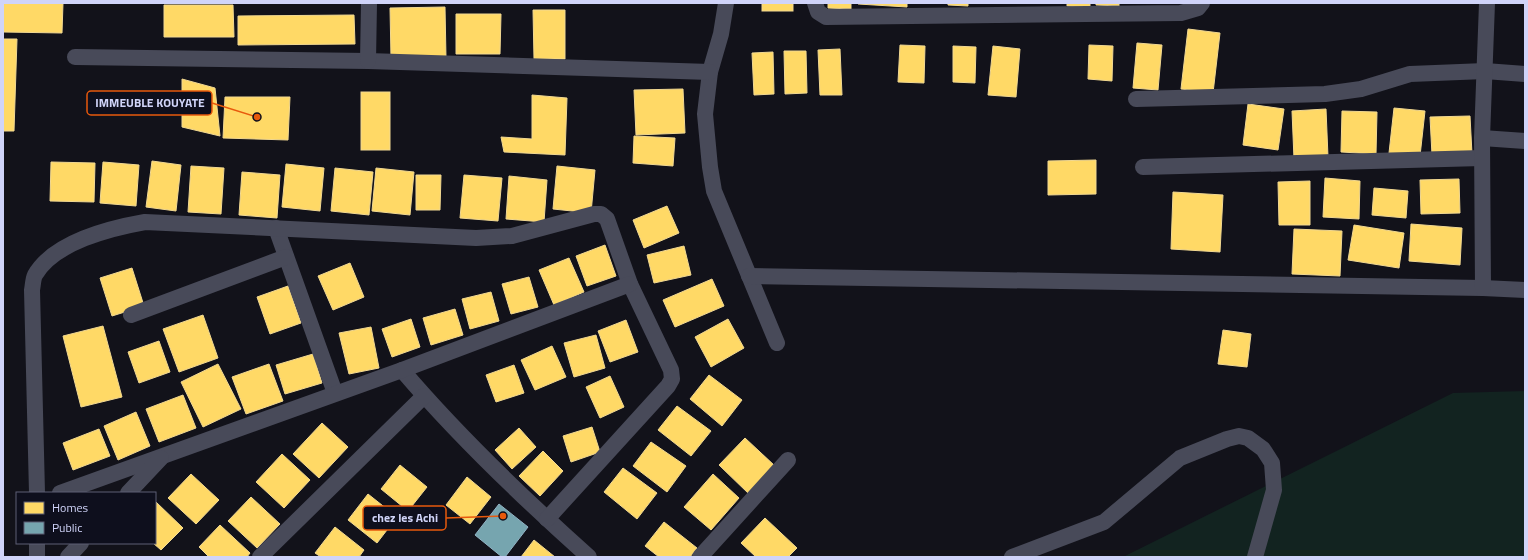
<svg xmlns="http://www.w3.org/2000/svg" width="1528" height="560" viewBox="0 0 1528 560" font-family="'Titillium Web',sans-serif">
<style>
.green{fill:#122320}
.homes{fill:#ffd966;stroke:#f1d892}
.public{fill:#76a5af;stroke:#91b3c5}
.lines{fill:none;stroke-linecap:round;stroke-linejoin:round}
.street{stroke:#484a59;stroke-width:16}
.leader{fill:none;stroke:#e8590c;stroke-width:1.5}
.callout-dot{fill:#e8590c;stroke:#0e0f1d;stroke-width:1.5}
.callout{fill:#0e0f1d;stroke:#e8590c;stroke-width:1.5}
.callout-label{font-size:12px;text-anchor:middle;font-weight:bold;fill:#d0d4f9}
</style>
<rect width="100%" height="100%" fill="#12121a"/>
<!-- green -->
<path class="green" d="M1525,391V557H1123L1453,393Z"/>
<!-- homes -->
<g class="homes">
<path d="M3,3H63L62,33L3,32Z"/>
<rect x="762" y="3" width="31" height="8"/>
<path d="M828,3H851V9L828,8Z"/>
<path d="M858,3H907V7L858,4Z"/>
<path d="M948,3H968V6L948,5Z"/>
<path d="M1067,3H1090V8L1067,6Z"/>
<path d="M1096,3H1119V6L1096,5Z"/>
<path d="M164,5H233L234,37H164Z"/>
<path d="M445,7L446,58H391L390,8Z"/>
<path d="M533,10H565V59H534Z"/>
<path d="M456,14H501L500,54H456Z"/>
<path d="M354,15L355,44L238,45V16Z"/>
<path d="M1188,29L1220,33L1213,93L1181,89Z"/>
<path d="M3,39H17L14,131H3Z"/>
<path d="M1137,43L1162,45L1158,90L1133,88Z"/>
<path d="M900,45L925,46L924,83L898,82Z"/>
<path d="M1089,45L1113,46L1112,81L1088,79Z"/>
<path d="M953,46L976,47L975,83L953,82Z"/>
<path d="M993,46L1020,49L1016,97L988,95Z"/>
<path d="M840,49L842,95H820L818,50Z"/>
<path d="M784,51H806L807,93L785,94Z"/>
<path d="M773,52L774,94L754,95L752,53Z"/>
<path d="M182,79L215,88L220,136L182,127Z"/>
<path d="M683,89L685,133L636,135L634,90Z"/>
<rect x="361" y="92" width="29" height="58"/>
<path d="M532,95L567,98L565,155L504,152L501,137L532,139Z"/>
<path d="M225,97H290L288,140L223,138Z"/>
<path d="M1248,104L1284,109L1278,150L1243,145Z"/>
<path d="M1394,108L1425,111L1420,156L1389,153Z"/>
<path d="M1326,109L1328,157L1294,159L1292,111Z"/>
<path d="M1342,111L1377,112L1376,154L1341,152Z"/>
<path d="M1470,116L1472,154L1432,155L1430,117Z"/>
<path d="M634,136L675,138L673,166L633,163Z"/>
<path d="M1096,160V194L1048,195V161Z"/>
<path d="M152,161L181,165L176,211L146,207Z"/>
<path d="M51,162L95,163L94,202L50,201Z"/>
<path d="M103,162L139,165L136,206L100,203Z"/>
<path d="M286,164L324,168L320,211L282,207Z"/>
<path d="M191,166L224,168L221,214L188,212Z"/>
<path d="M557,166L595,170L591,213L553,209Z"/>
<path d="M335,168L373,172L369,215L331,211Z"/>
<path d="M376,168L414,172L410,215L372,211Z"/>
<path d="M242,172L280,175L277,218L239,215Z"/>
<path d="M416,175H441L440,210H416Z"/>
<path d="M464,175L502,178L498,221L460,218Z"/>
<path d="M509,176L547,180L544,222L506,219Z"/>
<path d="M1325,178L1360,181L1359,219L1323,217Z"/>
<path d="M1459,179L1460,213L1421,214L1420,180Z"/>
<path d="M1310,181V225H1279L1278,182Z"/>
<path d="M1374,188L1408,191L1406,218L1372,215Z"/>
<path d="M1173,192L1223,195L1220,252L1171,249Z"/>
<path d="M667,206L679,233L644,248L633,220Z"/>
<path d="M1411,224L1462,228L1460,265L1409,261Z"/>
<path d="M1354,225L1404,233L1399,268L1348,260Z"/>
<path d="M1294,229L1342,231L1340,276L1292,274Z"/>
<path d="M605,245L616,276L587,286L576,256Z"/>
<path d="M684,246L691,275L654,283L647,255Z"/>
<path d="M569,258L584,292L554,305L539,270Z"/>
<path d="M350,263L364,297L333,310L318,276Z"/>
<path d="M132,268L144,306L112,316L100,278Z"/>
<path d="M529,277L538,307L511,314L502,284Z"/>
<path d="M712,279L724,306L675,327L663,300Z"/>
<path d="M288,286L301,323L270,334L257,297Z"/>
<path d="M491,292L499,321L470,329L462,299Z"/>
<path d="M455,309L463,335L431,345L423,318Z"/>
<path d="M203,315L218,358L179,372L163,329Z"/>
<path d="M411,319L420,347L392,357L382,329Z"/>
<path d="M728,319L744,348L711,367L695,337Z"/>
<path d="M626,320L638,352L610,362L598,331Z"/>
<path d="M103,326L122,397L81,407L63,336Z"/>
<path d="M371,327L379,368L349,374L339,333Z"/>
<path d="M1223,330L1251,334L1247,367L1218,364Z"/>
<path d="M596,335L605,368L574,377L564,343Z"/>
<path d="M159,341L170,372L139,383L128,352Z"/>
<path d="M552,346L566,377L535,390L521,360Z"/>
<path d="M313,354L322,383L285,394L276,365Z"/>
<path d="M218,364L241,409L203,427L181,382Z"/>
<path d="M269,364L283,401L246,414L232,377Z"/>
<path d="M514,365L524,393L496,402L486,375Z"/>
<path d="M709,375L742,400L722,426L690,399Z"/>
<path d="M610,376L624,407L600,418L586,387Z"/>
<path d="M183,395L196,428L159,442L146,409Z"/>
<path d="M677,406L711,431L691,456L658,430Z"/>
<path d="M136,412L150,446L118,460L104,426Z"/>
<path d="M322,423L348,447L319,478L293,454Z"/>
<path d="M592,427L600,452L571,462L563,436Z"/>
<path d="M519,428L536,447L512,469L495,450Z"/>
<path d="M99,429L110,456L73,470L63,443Z"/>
<path d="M745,438L775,466L749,494L719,465Z"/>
<path d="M651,442L686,466L667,492L633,466Z"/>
<path d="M543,451L563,471L540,496L519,476Z"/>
<path d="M282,454L310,480L284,508L256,482Z"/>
<path d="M400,465L427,487L408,511L381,489Z"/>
<path d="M623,468L657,493L637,519L604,492Z"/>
<path d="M191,474L219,500L196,524L168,498Z"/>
<path d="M713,474L739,498L711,530L684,507Z"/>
<path d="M467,477L491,497L470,524L446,505Z"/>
<path d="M368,494L397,517L377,543L348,520Z"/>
<path d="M251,497L280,524L257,548L228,521Z"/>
<path d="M156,502L183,528L161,550L153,543H155Z"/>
<path d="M765,518L797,548L788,557H756L741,543Z"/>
<path d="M664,522L697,548L690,557H659L645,546Z"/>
<path d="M220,525L250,553L247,557H209L199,547Z"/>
<path d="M335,527L364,550L359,557H321L315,553Z"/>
<path d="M534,540L555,557H521Z"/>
</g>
<!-- public -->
<path class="public" d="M499,504L528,527L505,557H502L475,535Z"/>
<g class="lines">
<!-- street -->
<g class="street">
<path d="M726,3L721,34L710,72L705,114L710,167L714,191L777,343"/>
<path d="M815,3L818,12L826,17L1181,13L1198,8L1202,3"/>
<path d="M75,57L368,61L710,72"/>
<path d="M368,61L369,3"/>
<path d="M1136,99L1325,94L1361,89L1410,74L1485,71L1525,74"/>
<path d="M1482,138L1525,141"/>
<path d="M1143,167L1482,158"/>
<path d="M276,228L335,393"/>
<path d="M749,276L1483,288L1525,290"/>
<path d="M1483,288L1482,138L1487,3"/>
<path d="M131,315L286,257"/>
<path d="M402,370C459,437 523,498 589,557"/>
<path d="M37,493L32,290C33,285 33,279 35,275C54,242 111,228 145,222L476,238L512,236L594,214H601L607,219L630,284L671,370L672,379L668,386L547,519"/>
<path d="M60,493L402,370L630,284"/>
<path d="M128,493L161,458"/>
<path d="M37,557V543"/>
<path d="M68,557L81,543"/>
<path d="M260,557L424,396"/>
<path d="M700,557L788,460"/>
<path d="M1012,557L1104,522L1180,458L1227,439L1239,436L1248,438L1263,449L1272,463L1274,490L1255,557"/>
</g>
</g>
<!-- callouts -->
<path class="leader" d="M257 117L212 103M503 516L446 518"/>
<g class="callout-dot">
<circle cx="257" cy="117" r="4"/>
<circle cx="503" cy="516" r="4"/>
</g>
<g class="callout">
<rect x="87" y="91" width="125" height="24" rx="4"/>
<rect x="363" y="506" width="83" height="24" rx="4"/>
</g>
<g class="callout-label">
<text x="150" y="107">IMMEUBLE KOUYATE</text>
<text x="405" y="522">chez les Achi</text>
</g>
<!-- border -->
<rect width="1528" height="560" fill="none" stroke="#d0d4f9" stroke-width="8"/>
<!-- legend -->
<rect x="16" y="492" width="140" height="52" fill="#0e0f1d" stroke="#5c5e75"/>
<rect x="24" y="502" width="20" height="12" fill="#ffd966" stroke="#5c5e75"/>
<text x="52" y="512" font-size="12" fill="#d0d4f9">Homes</text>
<rect x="24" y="522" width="20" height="12" fill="#76a5af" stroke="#5c5e75"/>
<text x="52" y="532" font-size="12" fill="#d0d4f9">Public</text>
</svg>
